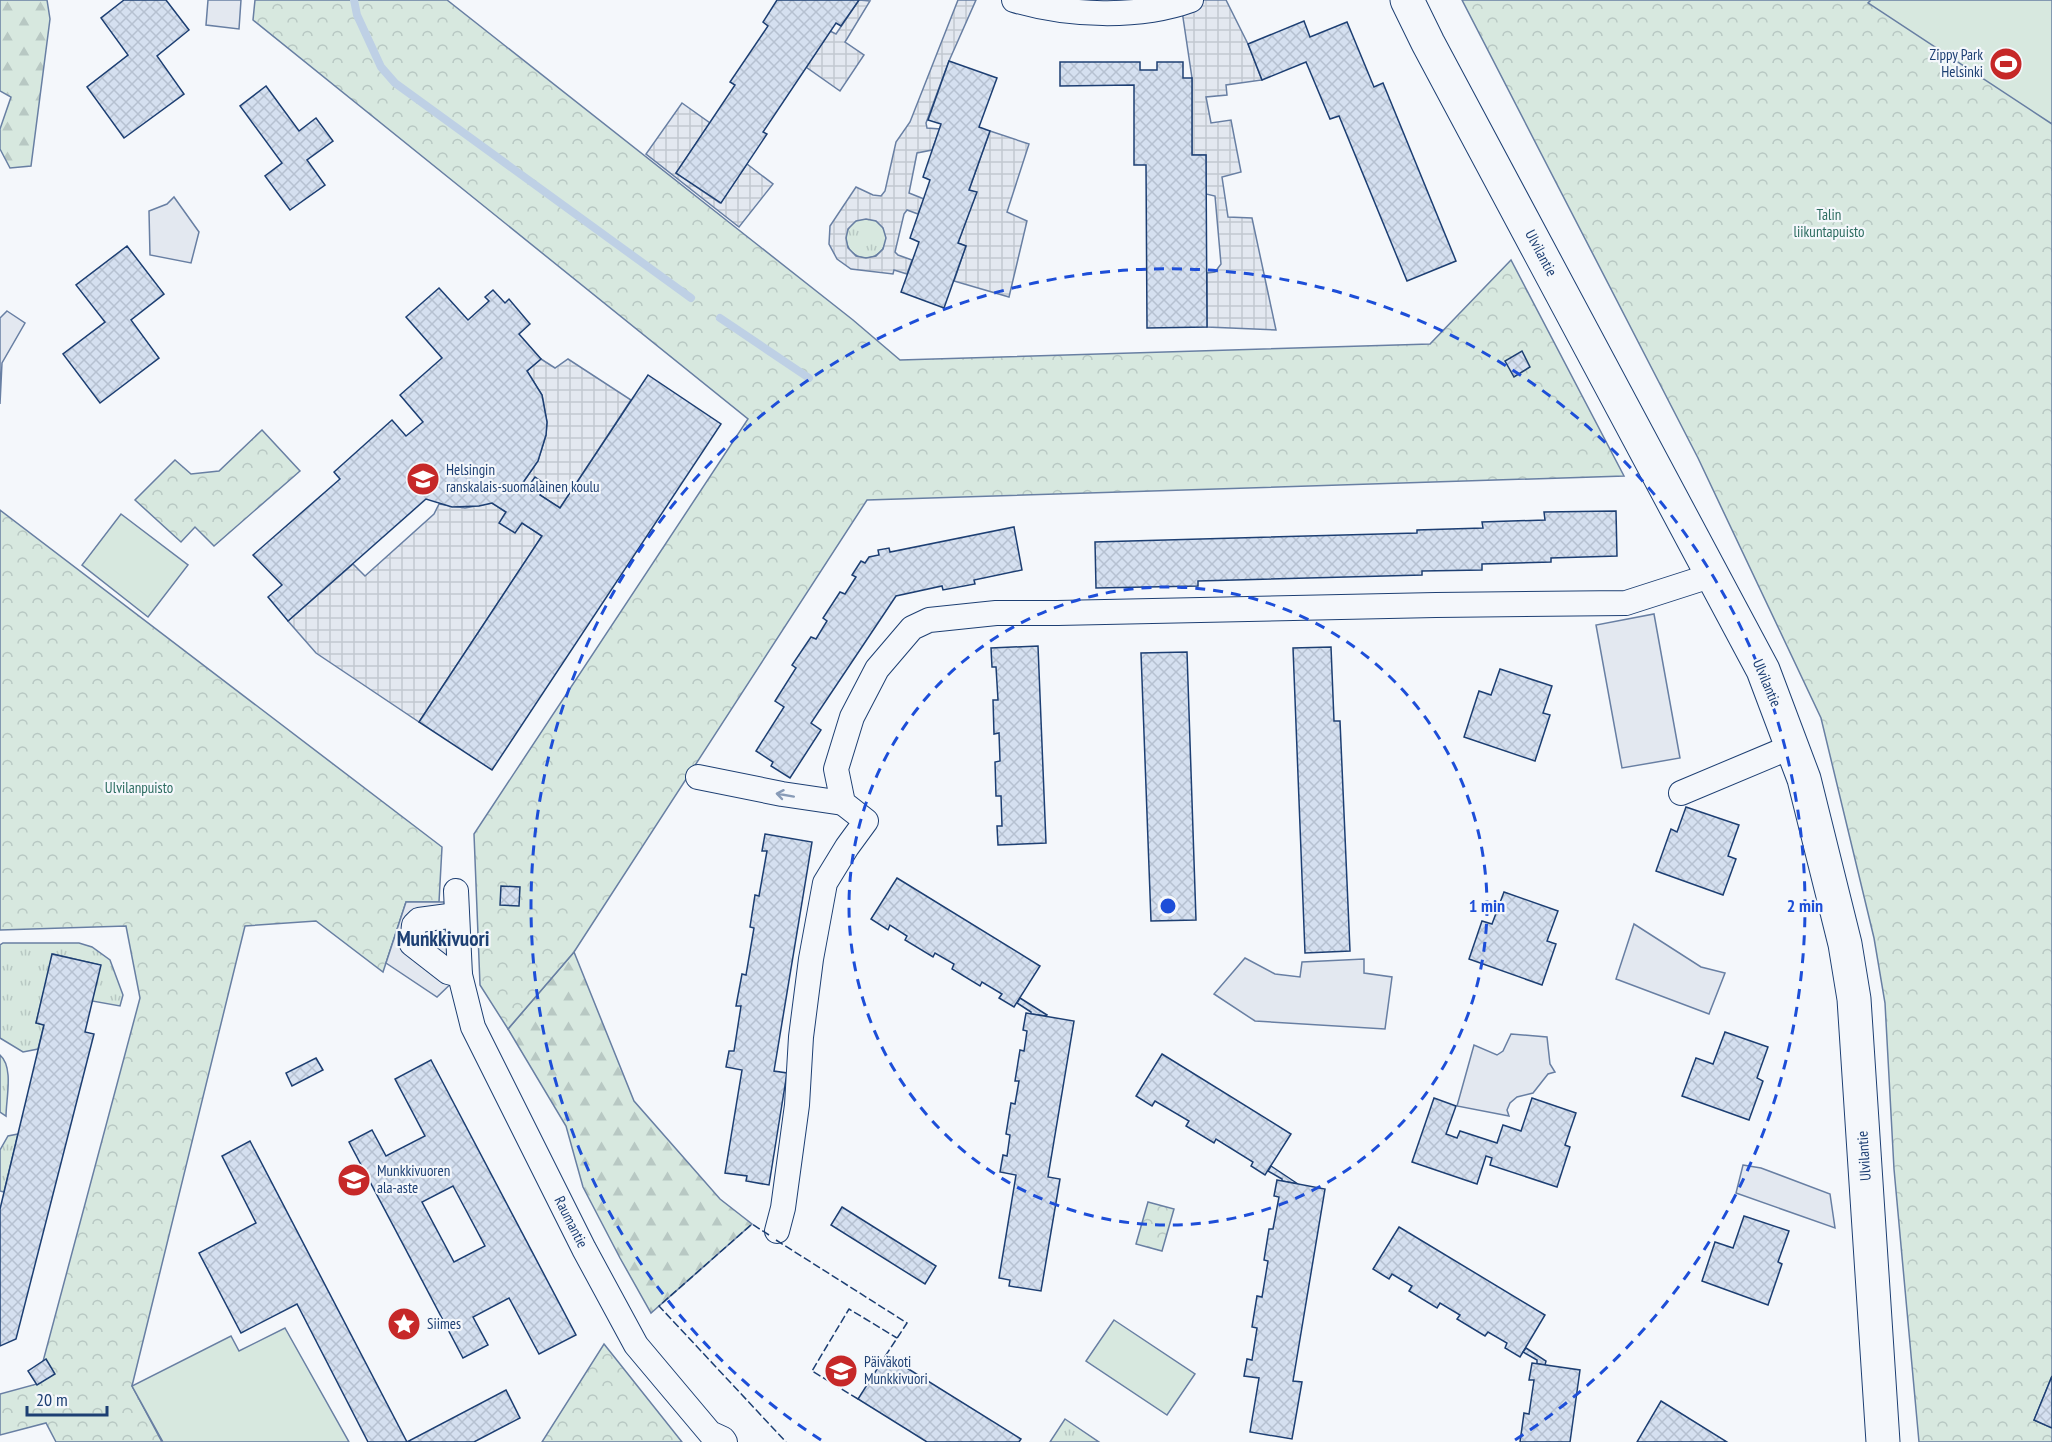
<svg xmlns="http://www.w3.org/2000/svg" width="2052" height="1442" viewBox="0 0 2052 1442" font-family="'PT Sans Narrow',sans-serif">
<style>
.grass{fill:url(#grass-tufts);stroke:#687fa3;stroke-width:1.5}
.forest{fill:url(#forest-firs);stroke:#687fa3;stroke-width:1.5}
.park{fill:url(#park-crowns);stroke:#687fa3;stroke-width:1.5}
.garden{fill:#d7e8df;stroke:#687fa3;stroke-width:1.5}
.parking{fill:#e3e8f0;stroke:#687fa3;stroke-width:1.5}
.plaza{fill:url(#plaza-grid);stroke:#687fa3;stroke-width:1.5;fill-rule:evenodd}
.lines{fill:none;stroke-linecap:round;stroke-linejoin:round}
.stream{stroke:#bed0e5;stroke-width:8}
.building{fill:url(#building-cross-hatch);stroke:#1d3f73;stroke-width:1.5;fill-rule:evenodd}
.street-casing{stroke:#1d3f73;stroke-width:26}
.secondary-casing{stroke:#1d3f73;stroke-width:35}
.street{stroke:#f4f7fb;stroke-width:24}
.secondary{stroke:#f4f7fb;stroke-width:33}
.fence{stroke:#1d3f73;stroke-width:1.5;stroke-dasharray:8 3;stroke-linecap:butt}
.oneway{stroke:#889bb7}
.ring{fill:none;stroke:#1d4ed8;stroke-width:3;stroke-dasharray:10 8}
.labels{text-anchor:middle;stroke-width:4.5;stroke-linejoin:round;paint-order:stroke}
.poi-label{font-size:15px;fill:#1d3f73;stroke:#f4f7fb;text-anchor:start}
.park-label{font-size:15px;fill:#2c6c60;stroke:#f4f7fb}
.street-label{font-size:15px;fill:#1d3f73;stroke:#f4f7fb}
.district-label{font-size:21px;font-weight:bold;fill:#1d3f73;stroke:#f4f7fb}
.centre{fill:#1d4ed8;stroke:#f4f7fb;stroke-width:3}
.ring-label{font-size:18px;text-anchor:middle;font-weight:bold;fill:#1d4ed8;stroke:#f4f7fb;stroke-width:4.5;stroke-linejoin:round;paint-order:stroke}
</style>
<defs>
<pattern id="grass-tufts" width="24" height="20" patternUnits="userSpaceOnUse" patternTransform="scale(1.5)"><rect width="24" height="20" fill="#d7e8df"/><path d="M3 7l-1-3M5 7V3M7 7l1-3M15 17l-1-3M17 17v-4M19 17l1-3" fill="none" stroke="#b8c8c3"/></pattern>
<pattern id="forest-firs" width="22" height="20" patternUnits="userSpaceOnUse" patternTransform="scale(1.5)"><rect width="22" height="20" fill="#d7e8df"/><path d="M5 1l3.5 6h-7zM16 11l3.5 6h-7z" fill="#b8c8c3"/></pattern>
<pattern id="park-crowns" width="20" height="18" patternUnits="userSpaceOnUse" patternTransform="scale(1.5)"><rect width="20" height="18" fill="#d7e8df"/><path d="M2 6a3 3 0 1 1 6 0M12 15a3 3 0 1 1 6 0" fill="none" stroke="#b8c8c3"/></pattern>
<pattern id="plaza-grid" width="8" height="8" patternUnits="userSpaceOnUse" patternTransform="scale(1.5)"><rect width="8" height="8" fill="#e3e8f0"/><path d="M0 4h8M4 0v8" fill="none" stroke="#c2c8d1"/></pattern>
<pattern id="building-cross-hatch" width="8" height="8" patternUnits="userSpaceOnUse" patternTransform="scale(1.5)"><rect width="8" height="8" fill="#d5e0f0"/><path d="M0 0l8 8M0 8l8-8" fill="none" stroke="#b6c1d1"/></pattern>
</defs>
<rect width="100%" height="100%" fill="#f4f7fb"/>
<!-- grass -->
<g class="grass">
<circle cx="866" cy="238" r="20"/>
<path d="M3,943H79L92,947L110,960L123,995L120,1006L92,1001L100,965L53,954L36,1023L44,1025L38,1049L23,1052L0,1038V945Z"/>
<path d="M0,1055C14,1067 6,1099 6,1116L0,1112Z"/>
<path d="M18,1134L4,1192L0,1191V1150L8,1136Z"/>
<path d="M1065,1419L1099,1442H1050Z"/>
</g>
<!-- forest -->
<g class="forest">
<path d="M0,0H47L50,19L31,166L10,168L0,149V129L11,97L0,91Z"/>
<path d="M574,952L634,1101L720,1199L752,1224L651,1313L620,1258L583,1187L566,1126L508,1029Z"/>
</g>
<!-- park -->
<g class="park">
<path d="M255,0H447L853,320L900,360L1430,344L1511,260L1624,476L867,500L574,952L508,1029L480,985L474,834L748,419L253,20Z"/>
<path d="M1462,0H2052V1376L2034,1420L2052,1428V1442H1919L1894,1169L1885,1003L1874,938L1821,718L1698,458Z"/>
<path d="M262,430L300,471L214,546L195,527L181,542L135,500L175,460L191,474L219,471Z"/>
<path d="M0,510L442,847L439,902H406L383,972L316,921L245,926L132,1386L162,1442H56L46,1423L0,1435V1394L37,1384L140,998L126,926L0,930Z"/>
<path d="M1148,1202L1174,1209L1162,1251L1136,1244Z"/>
<path d="M604,1344L682,1442H542Z"/>
</g>
<!-- garden -->
<g class="garden">
<path d="M1871,0H2052V124L1868,3Z"/>
<path d="M121,514L188,565L148,617L82,565Z"/>
<path d="M1114,1320L1195,1374L1167,1415L1086,1361Z"/>
<path d="M285,1328L349,1442H163L132,1386L231,1336L239,1351Z"/>
</g>
<!-- parking -->
<g class="parking">
<path d="M208,0H241L239,29L206,25Z"/>
<path d="M174,197L199,232L191,263L150,255L149,211L167,204Z"/>
<path d="M7,311L25,323L2,363L0,404V318Z"/>
<path d="M1654,614L1680,758L1622,768L1596,625Z"/>
<path d="M406,902H456L460,975L437,997L386,963Z"/>
<path d="M1634,924L1701,967L1725,973L1709,1014L1616,979Z"/>
<path d="M1245,958L1275,974L1300,977L1302,962L1364,959V973L1392,977L1385,1029L1255,1021L1214,994Z"/>
<path d="M1511,1034L1547,1037L1550,1064L1555,1072L1548,1074L1533,1093L1517,1097L1510,1103L1507,1110L1509,1116L1457,1106L1474,1045L1497,1055L1503,1051Z"/>
<path d="M1743,1165L1761,1168L1830,1194L1835,1228L1736,1193Z"/>
</g>
<!-- plaza -->
<g class="plaza">
<path d="M859,0L870,1L845,42L864,55L840,91L806,67L830,31L836,34Z"/>
<path d="M958,0H976L949,61L926,123L927,128L940,129L932,150L917,153L909,193L924,199L918,214L907,210L904,214L895,252L898,255L912,260L907,274L894,270L893,274L851,269L837,259L829,244L830,226L856,187L873,195L881,196L885,191L896,142L910,122ZM866,219L876,221L883,228L886,238L883,249L876,256L866,258L856,256L848,248L846,238L848,229L856,221Z"/>
<path d="M1191,0H1226L1248,44L1262,80L1226,85L1227,95L1206,97L1211,123L1231,120L1241,172L1222,177L1228,217L1252,218L1276,330L1207,327V273L1215,272L1221,264L1215,196L1206,194V155H1192V78L1181,4Z"/>
<path d="M682,103L710,123L676,173L720,203L747,164L773,184L739,227L646,154Z"/>
<path d="M990,131L1029,144L1007,212L1027,221L1009,297L954,281L966,246L958,243L976,193L969,190Z"/>
<path d="M541,359L555,368L568,359L631,400L560,508L522,484L538,461L546,435L547,422L542,395L527,371Z"/>
<path d="M492,503L542,536L419,722L316,653L288,621L353,564L365,576L434,514L439,504L465,508Z"/>
</g>
<g class="lines">
<!-- stream -->
<g class="stream">
<path d="M354,0L357,15L381,67L395,83L691,298"/>
<path d="M720,318L809,378"/>
</g>
</g>
<!-- building -->
<g class="building">
<path d="M124,0H166L189,30L157,56L184,94L124,138L87,87L128,55L101,18Z"/>
<path d="M777,0H859L841,26L836,23L763,132L767,134L721,203L676,173L735,85L730,82L768,26L763,22Z"/>
<path d="M1304,21L1310,37L1347,22L1374,87L1383,83L1456,261L1407,281L1339,116L1330,119L1306,62L1262,80L1248,44Z"/>
<path d="M949,61L997,78L979,127L990,131L969,190L977,192L958,243L966,246L944,308L901,292L919,242L910,238L930,180L923,177L941,124L928,120Z"/>
<path d="M1060,62H1140V70H1157V62H1183V78H1192V155H1206L1207,327L1147,328L1146,165H1134V85L1060,86Z"/>
<path d="M266,86L299,131L316,118L333,141L307,160L325,185L290,210L265,176L282,163L240,106Z"/>
<path d="M127,246L164,294L131,320L159,358L100,403L63,354L105,322L76,285Z"/>
<path d="M439,288L468,320L489,301L485,297L493,290L505,303L509,299L530,324L519,334L541,359L527,371L542,395L547,422L546,435L538,461L522,484L528,487L535,477L546,485L540,495L560,508L648,375L721,424L492,770L419,722L542,536L522,523L515,533L499,523L506,512L492,503L479,506L452,507L426,499L288,621L268,597L282,585L253,555L340,479L334,472L392,420L406,436L423,422L400,395L442,358L406,317Z"/>
<path d="M1522,351L1530,367L1514,377L1505,361Z"/>
<path d="M1616,511L1617,556L1551,558V562L1482,564V570L1422,571V575L1198,581V586L1096,588L1095,542L1417,533V530L1483,528L1482,522L1545,520L1544,512Z"/>
<path d="M1014,527L1022,570L974,580L975,584L943,590L942,586L896,596L811,723L821,730L790,778L771,766L773,762L756,751L784,707L775,701L796,668L792,665L811,637L816,639L827,621L823,618L840,592L845,594L856,577L852,575L861,561L865,563L869,557L879,555L878,550L889,548L890,552Z"/>
<path d="M1038,646L1046,843L998,845L997,826H1002L1001,796H996L995,762L1000,761L999,733L994,734L993,700H998L996,667H992L991,648Z"/>
<path d="M1331,647L1334,721H1340L1350,951L1305,953L1293,648Z"/>
<path d="M1187,652L1196,920L1151,921L1141,653Z"/>
<path d="M1500,669L1552,686L1543,713L1550,715L1535,761L1464,737L1479,691L1491,695Z"/>
<path d="M1686,807L1739,825L1728,856L1736,859L1723,895L1656,871L1671,829L1677,832Z"/>
<path d="M765,834L812,842L774,1071L787,1073L769,1185L746,1181L747,1176L725,1173L742,1070L726,1067L729,1051H734L741,1006H736L742,974L746,975L754,928L750,927L755,895L759,896L767,851H762Z"/>
<path d="M897,878L1040,966L1014,1007L999,998L1002,994L982,982L980,986L952,969L954,964L935,953L933,957L905,940L907,936L890,925L888,930L871,919Z"/>
<path d="M501,886L520,887L519,906L500,905Z"/>
<path d="M1504,892L1558,911L1547,941L1556,944L1542,985L1469,959L1482,921L1492,924Z"/>
<path d="M52,954L101,965L85,1032L94,1034L16,1339L0,1346V1209L44,1025L36,1023Z"/>
<path d="M1020,998L1047,1015L1046,1016L1031,1014V1012L1017,1003Z"/>
<path d="M1026,1013L1074,1021L1048,1177L1060,1179L1041,1291L1009,1286L1010,1280L999,1278L1016,1175L1000,1172L1003,1155L1007,1156L1010,1135L1006,1134L1011,1103L1015,1104L1019,1081H1015L1020,1050L1024,1051L1027,1031L1023,1030Z"/>
<path d="M1725,1032L1768,1047L1757,1078L1763,1081L1749,1120L1682,1096L1696,1058L1713,1064Z"/>
<path d="M1162,1054L1291,1134L1265,1175L1251,1166L1253,1162L1216,1139L1214,1143L1186,1126L1189,1121L1155,1101L1152,1106L1136,1096Z"/>
<path d="M316,1058L323,1070L292,1086L286,1073Z"/>
<path d="M431,1060L576,1335L539,1354L509,1298L473,1317L488,1345L463,1358L349,1142L372,1130L386,1156L425,1136L395,1079ZM453,1186L485,1246L454,1262L422,1202Z"/>
<path d="M1434,1098L1456,1106L1446,1134L1457,1138L1460,1131L1497,1143L1503,1125L1521,1131L1532,1098L1576,1113L1565,1145L1570,1147L1557,1187L1490,1165L1492,1158L1486,1156L1477,1184L1412,1162Z"/>
<path d="M250,1141L407,1442L506,1390L520,1418L474,1442H368L297,1304L241,1333L199,1253L256,1223L222,1156Z"/>
<path d="M1271,1166L1298,1184L1282,1181V1179L1268,1171Z"/>
<path d="M1277,1180L1325,1189L1293,1381L1302,1382L1292,1439L1250,1432L1259,1378L1244,1376L1247,1359L1252,1360L1257,1328L1252,1327L1257,1296L1262,1297L1268,1261L1264,1260L1269,1229H1273L1279,1197L1274,1196Z"/>
<path d="M842,1207L936,1266L925,1284L831,1225Z"/>
<path d="M1744,1216L1789,1231L1778,1262L1782,1264L1768,1305L1702,1281L1715,1242L1733,1248Z"/>
<path d="M1399,1227L1545,1315L1520,1357L1505,1348L1507,1343L1488,1332L1485,1336L1457,1319L1460,1315L1440,1303L1437,1308L1409,1291L1412,1286L1392,1274L1389,1279L1373,1269Z"/>
<path d="M1526,1348L1546,1361L1545,1365L1537,1364V1360L1523,1352Z"/>
<path d="M886,1355L1021,1439L1019,1442H927L858,1399Z"/>
<path d="M46,1359L55,1374L37,1385L28,1371Z"/>
<path d="M1532,1363L1580,1370L1570,1442H1520L1524,1413L1529,1414L1534,1380H1529Z"/>
<path d="M2052,1376V1428L2034,1420Z"/>
<path d="M1661,1401L1727,1442H1637Z"/>
</g>
<g class="lines">
<!-- street casing -->
<g class="street-casing">
<g id="street">
<path d="M1014,0C1067,16 1139,19 1191,0"/>
<path d="M1057,613L1436,605L1626,603L1713,575"/>
<path d="M698,777L782,794L843,803"/>
<path d="M1681,793L1793,746"/>
<path d="M456,891L460,975L473,1027L584,1249L636,1345L710,1433L723,1439L725,1442"/>
<path d="M456,915L419,920L414,925L412,944L448,972L460,975"/>
<path d="M777,1231L783,1208L797,1105L801,1037L811,959L825,883L847,847L866,821L843,803L836,769L852,717L877,669L912,628L929,620L996,613H1056"/>
</g>
</g>
<!-- secondary casing -->
<g class="secondary-casing">
<path id="secondary" d="M1407,0L1428,43L1763,670L1804,779L1845,944L1854,999L1883,1442"/>
</g>
<!-- street -->
<use href="#street" class="street"/>
<!-- secondary -->
<use href="#secondary" class="secondary"/>
<!-- fence -->
<g class="fence">
<path d="M769,1235L752,1224L659,1306L786,1442"/>
<path d="M776,1240L907,1323L886,1355"/>
<path d="M858,1399L812,1371L849,1309L897,1338"/>
</g>
</g>
<!-- one-way arrows -->
<defs><path id="oneway-shaft" d="M-6 0H5M1.5-3L5.5 0L1.5 3" fill="none" stroke-width="1.6" stroke-linecap="round" stroke-linejoin="round" transform="scale(1.5)"/></defs>
<use class="oneway" href="#oneway-shaft" transform="translate(785 795) rotate(-170)"/>
<!-- distance rings -->
<g class="ring">
<circle cx="1168" cy="906" r="319"/>
<path d="M821 1440A637 637 0 1 1 1515 1440"/>
</g>
<!-- icons -->
<defs>
<g id="stadium-disc" transform="scale(1.725)"><circle r="9.5" fill="#c62828" stroke="#f4f7fb"/><path d="M0-5a6.5 5 0 1 0 0 10a6.5 5 0 1 0 0-10ZM-3.5-1.8h7v3.6h-7Z" fill="#fff"/></g>
<g id="school-disc" transform="scale(1.725)"><circle r="9.5" fill="#c62828" stroke="#f4f7fb"/><path d="M0-5L7-2L0 1L-7-2ZM-4 1L0 2.5L4 1V4Q0 6-4 4Z" fill="#fff"/></g>
<g id="sight-disc" transform="scale(1.725)"><circle r="9.5" fill="#c62828" stroke="#f4f7fb"/><path d="M0-6L1.8-2.2L6-1.7L2.9 1.2L3.7 5.4L0 3.3L-3.7 5.4L-2.9 1.2L-6-1.7L-1.8-2.2Z" fill="#fff"/></g>
</defs>
<g fill-rule="evenodd">
<use href="#stadium-disc" x="2006" y="64"/>
<use href="#school-disc" x="423" y="479"/>
<use href="#school-disc" x="354" y="1180"/>
<use href="#sight-disc" x="404" y="1324"/>
<use href="#school-disc" x="841" y="1371"/>
</g>
<g class="labels">
<!-- poi labels -->
<g class="poi-label">
<text x="1983" y="60" text-anchor="end">Zippy Park<tspan x="1983" dy="17">Helsinki</tspan></text>
<text x="446" y="475">Helsingin<tspan x="446" dy="17">ranskalais-suomalainen koulu</tspan></text>
<text x="377" y="1176">Munkkivuoren<tspan x="377" dy="17">ala-aste</tspan></text>
<text x="427" y="1329">Siimes</text>
<text x="864" y="1367">Päiväkoti<tspan x="864" dy="17">Munkkivuori</tspan></text>
</g>
<!-- park labels -->
<g class="park-label">
<text x="1829" y="220">Talin<tspan x="1829" dy="17">liikuntapuisto</tspan></text>
<text x="139" y="793">Ulvilanpuisto</text>
</g>
<!-- street labels -->
<g class="street-label">
<text transform="translate(1541 253) rotate(62)" y="5">Ulvilantie</text>
<text transform="translate(1767 683) rotate(67)" y="5">Ulvilantie</text>
<text transform="translate(1864 1156) rotate(-94)" y="5">Ulvilantie</text>
<text transform="translate(571 1222) rotate(63)" y="5">Raumantie</text>
</g>
<!-- district labels -->
<g class="district-label">
<text x="443" y="946">Munkkivuori</text>
</g>
</g>
<circle cx="1168" cy="906" r="9" class="centre"/>
<g class="ring-label">
<text x="1487" y="912">1 min</text>
<text x="1805" y="912">2 min</text>
</g>
<!-- scale -->
<path d="M27 1406v9h80v-9" fill="none" stroke="#1d3f73" stroke-width="3"/>
<text x="36" y="1406" font-size="18" fill="#1d3f73" stroke="#f4f7fb" stroke-width="4.5" paint-order="stroke">20 m</text>
</svg>
